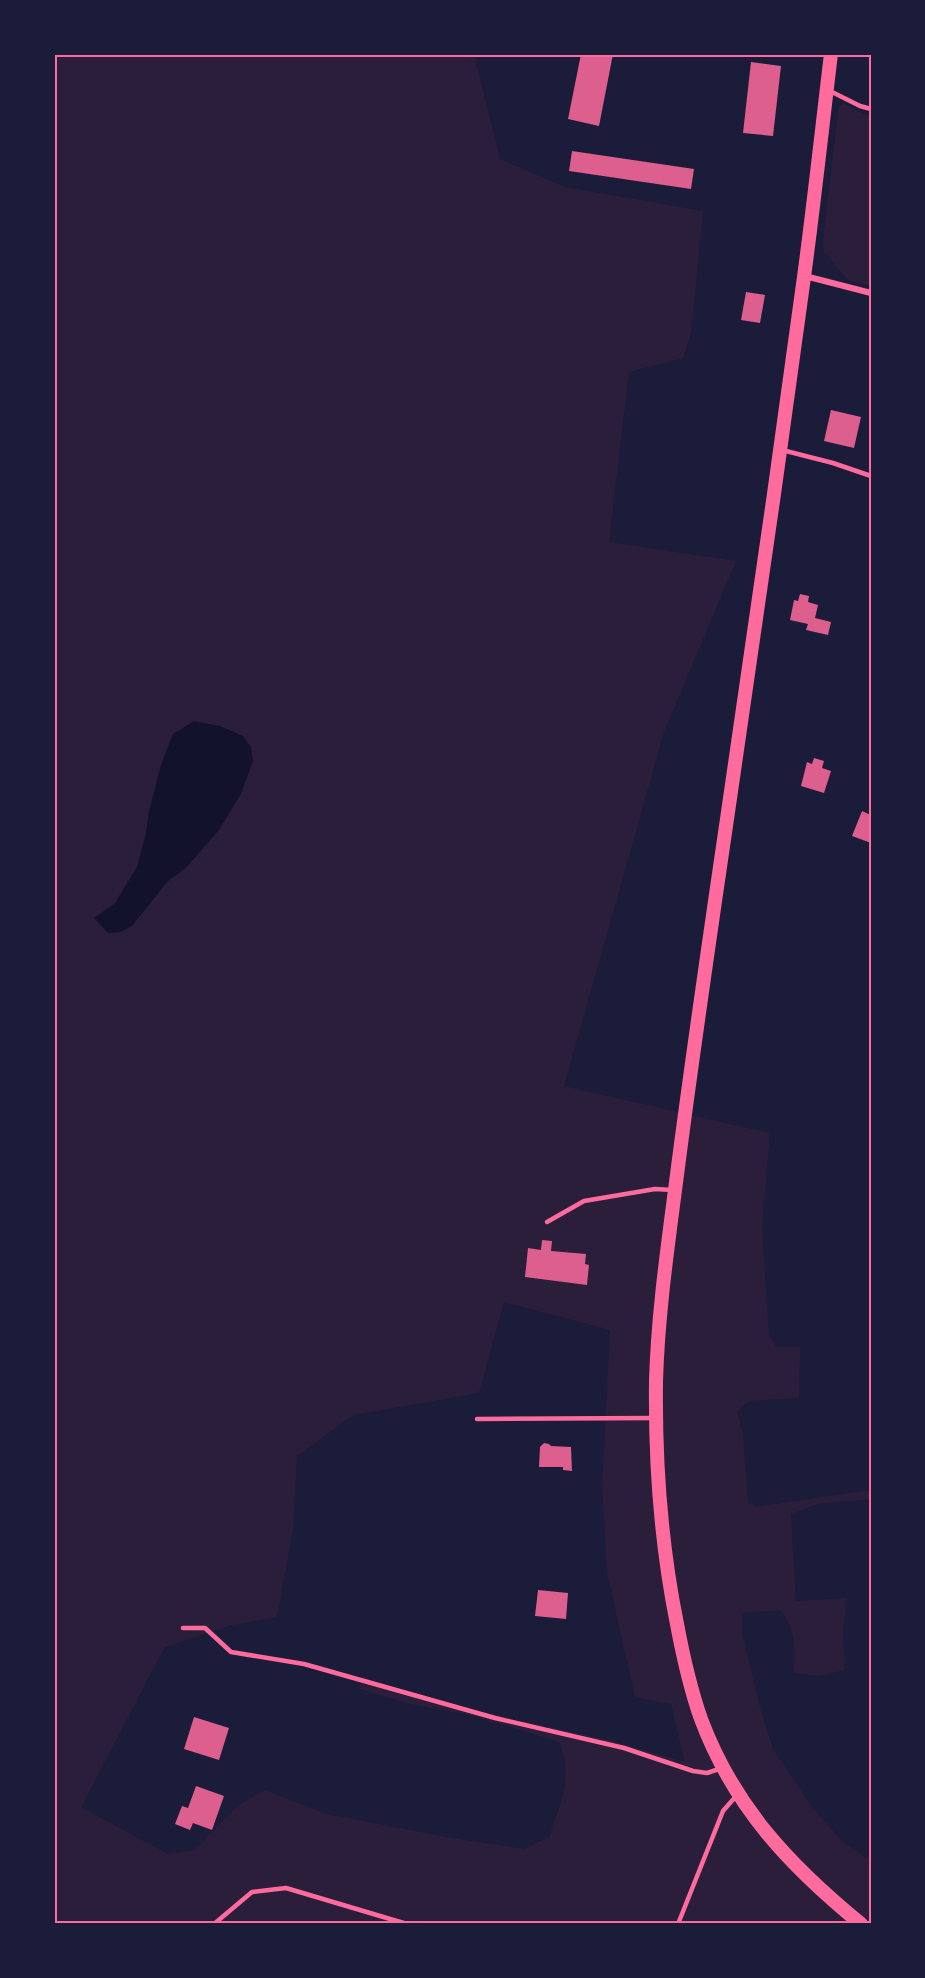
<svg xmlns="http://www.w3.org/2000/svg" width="925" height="1978" viewBox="0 0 925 1978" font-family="'Noto Sans',sans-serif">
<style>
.green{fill:#2a1e3b;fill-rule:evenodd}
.water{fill:#12122b}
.building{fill:#dd5f8e}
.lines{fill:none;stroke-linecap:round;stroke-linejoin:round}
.service{stroke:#ff6b9d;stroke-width:4.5}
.minor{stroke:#ff6b9d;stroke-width:6}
.primary{stroke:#ff6b9d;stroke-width:14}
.neatline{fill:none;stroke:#ff6b9d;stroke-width:2}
</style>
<rect width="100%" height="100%" fill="#1b1b3a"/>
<!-- green -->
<g class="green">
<path d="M54,54H474L500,159L565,187L703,211L691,333L683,358L629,372L609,542L736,561L664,732L564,1086L770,1133L762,1227L769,1336L777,1347H800L799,1398L749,1401L737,1412L743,1433L748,1502L756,1507L871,1490V1499L817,1504L791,1514L796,1601L847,1598L843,1630L845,1670L819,1676L794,1673C794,1647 797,1632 781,1610L742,1613V1634L761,1711L773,1749L814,1810L844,1843L871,1861V1924H54ZM504,1302L610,1330L602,1486L607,1573L635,1697L671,1704L685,1762L617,1742L438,1702L361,1676L359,1689L410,1704L475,1716L559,1742C574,1775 560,1805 549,1837L524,1849L452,1838L326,1814L265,1790L237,1806L195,1850L168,1854L81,1807L165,1647L228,1626L277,1617L293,1530L297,1456L354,1415L479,1393Z"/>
<path d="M845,104L865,115H871V286L848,280L824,252L823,240L839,105Z"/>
</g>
<!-- water -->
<path class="water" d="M194,721L220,726L243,736L251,747L253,761L241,794L219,830L186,868L168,881L132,926L121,932L108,933L94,918L115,903L137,867L146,833L149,811L161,765L173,734Z"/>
<!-- building -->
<g class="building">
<path d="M581,54H613L599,126L568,119Z"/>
<path d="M751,62L781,66L773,136L743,133Z"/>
<path d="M572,151L694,169L691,189L569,171Z"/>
<path d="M746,292L765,295L760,323L741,320Z"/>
<path d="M831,410L861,417L854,448L824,441Z"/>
<path d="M800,594L809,596L808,602L818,605L815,618L831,622L828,635L806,630L808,624L790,620L794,600L798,601Z"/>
<path d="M814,758L824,761L822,768L831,771L824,793L801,786L807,762L812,764Z"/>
<path d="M862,811L871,815V843L852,836Z"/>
<path d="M542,1240L552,1241L551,1251L586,1254L585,1264L589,1265L587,1285L525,1277L528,1248L541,1250Z"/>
<path d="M544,1443L549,1444L551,1446L571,1447L572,1471L563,1470V1467H539L540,1447Z"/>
<path d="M538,1590L568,1593L566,1619L535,1616Z"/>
<path d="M194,1717L229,1728L219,1760L184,1749Z"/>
<path d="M196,1786L224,1796L212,1830L193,1823L190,1830L175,1824L182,1806L188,1808Z"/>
</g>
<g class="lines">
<!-- service -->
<g class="service">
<path d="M830,91L860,106L871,109"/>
<path d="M782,450L833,463L871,476"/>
<path d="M547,1222L584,1201L655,1189L673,1190"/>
<path d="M477,1419L655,1418"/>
<path d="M183,1628H205L231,1652L304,1664L495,1718L624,1748L693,1771L707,1773L722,1768"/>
<path d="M214,1924L252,1892L286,1888L407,1924"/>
<path d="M678,1924L723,1811L737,1795"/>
</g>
<!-- minor -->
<path class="minor" d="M805,276L871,293"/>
<!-- primary -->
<path class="primary" d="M831,54C822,128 814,203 804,277C780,458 753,638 727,819C710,935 693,1051 678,1167C669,1238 658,1310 656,1381C655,1462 661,1545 677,1624C683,1656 690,1688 701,1719C734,1807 790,1866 861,1924"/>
</g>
<!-- border -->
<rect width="925" height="1978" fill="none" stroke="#1b1b3a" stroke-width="111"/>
<rect x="56" y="56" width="814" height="1866" class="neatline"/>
</svg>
